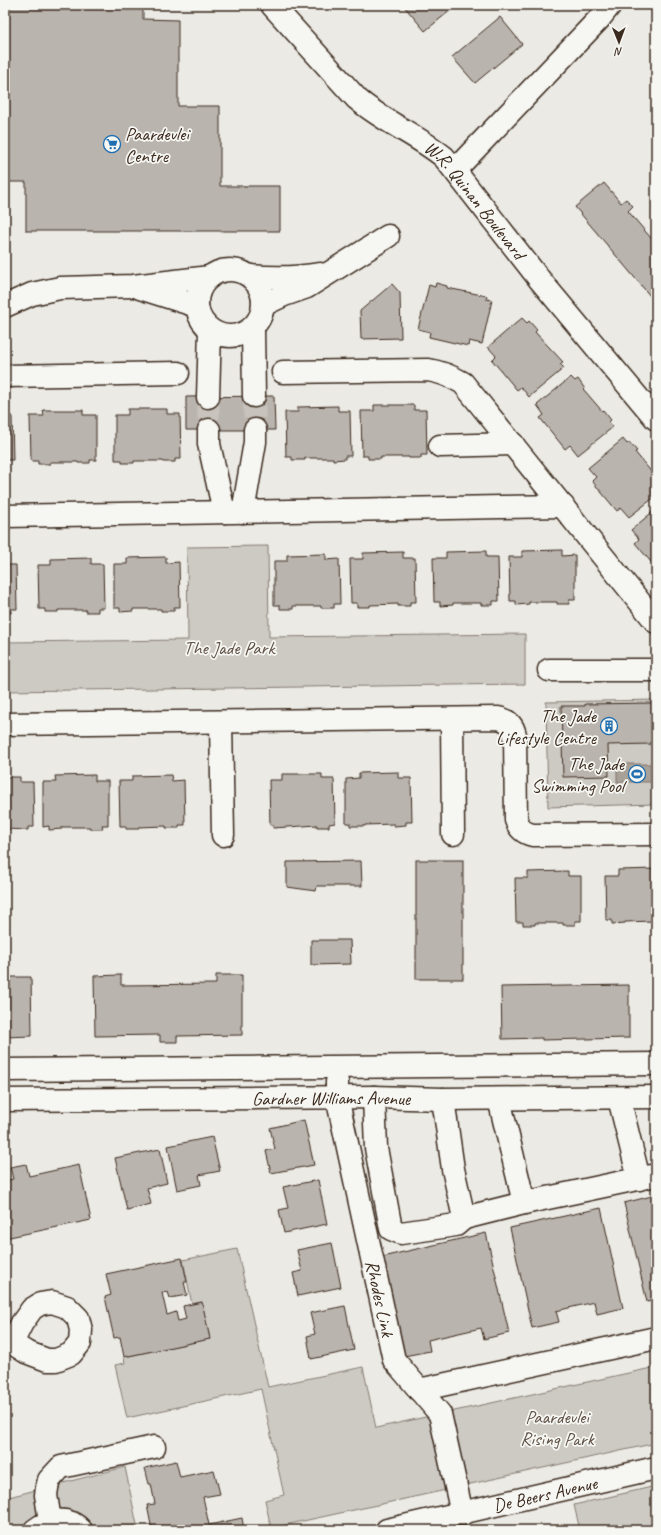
<svg xmlns="http://www.w3.org/2000/svg" width="661" height="1535" viewBox="0 0 661 1535" font-family="Caveat,sans-serif">
<style>
.green{fill:#cdcac4;stroke:#847a71}
.water{fill:#a8a198;stroke:#7c7167}
.building{fill:#bab4ae;stroke:#3b2a1e}
.lines{fill:none;stroke-linecap:round;stroke-linejoin:round}
.minor-tunnel{stroke:#c8c4bd;stroke-width:22;stroke-dasharray:22 11;stroke-linecap:butt}
.minor-casing{stroke:#3b2a1e;stroke-width:25}
.minor{stroke:#f6f6f2;stroke-width:22}
.labels{text-anchor:middle;stroke-width:3.5;stroke-linejoin:round;paint-order:stroke}
.poi-label{font-size:19px;fill:#3b2a1e;stroke:#f6f6f2;text-anchor:end}
.street-label{font-size:19px;fill:#3b2a1e;stroke:#f6f6f2}
.park-label{font-size:19px;fill:#605248;stroke:#f6f6f2}
</style>
<rect width="100%" height="100%" fill="#ebeae5"/>
<filter id="ink" filterUnits="userSpaceOnUse"><feTurbulence type="fractalNoise" baseFrequency=".025" numOctaves="2"/><feDisplacementMap in="SourceGraphic" scale="8" xChannelSelector="R" yChannelSelector="G"/><feConvolveMatrix kernelMatrix="1 2 1 2 8 2 1 2 1" color-interpolation-filters="sRGB"/></filter>
<g filter="url(#ink)">
<!-- green -->
<g class="green">
<path d="M268,546L269,637L525,634V684L5,691V642L188,640L187,547Z"/>
<path d="M656,700V804L548,807L546,702Z"/>
<path d="M237,1249L268,1387L363,1367L376,1428L430,1416L446,1490L271,1528L265,1500L284,1495L261,1389L127,1418L115,1365L125,1363L124,1357L210,1339L202,1302L192,1304L183,1260Z"/>
<path d="M656,1367V1443L466,1485L450,1412Z"/>
<path d="M125,1467L138,1530H95C79,1502 38,1502 22,1530H5V1498Z"/>
<path d="M656,1486V1530H580L574,1505Z"/>
</g>
<!-- water -->
<path class="water" d="M617,764H654L656,766V782H617Z"/>
<!-- building -->
<g class="building">
<path d="M5,5H143V19L178,20V106H220V186H280V231H26V182H5Z"/>
<path d="M403,5H457L425,31Z"/>
<path d="M500,17L522,44L475,83L452,57Z"/>
<path d="M604,183L621,203L626,199L633,206L628,211L656,244V303L575,207Z"/>
<path d="M436,283L447,286V288L487,296L486,299L492,300L482,344L469,341L468,346L429,337L430,332L418,329L429,285L435,287Z"/>
<path d="M392,284L400,293L401,338L361,339L360,311Z"/>
<path d="M522,318L527,323L529,321L537,330L535,332L563,362L560,364L564,368L529,397L521,387L517,390L492,360L496,356L488,347Z"/>
<path d="M571,377L575,381L578,379L585,389L584,390L602,411L603,410L611,420L609,422L613,427L578,455L570,445L565,449L540,418L544,415L537,405Z"/>
<path d="M274,396L275,430H186V397Z"/>
<path d="M374,405H414V410H426L427,455H421V458H409V457H381V459H368V456H362L361,411H374Z"/>
<path d="M338,406V411H350L351,456H345V459L333,460V458H305V460H292V457H286L285,412H298V407Z"/>
<path d="M128,409H167V414H180L181,459H175V462H163V461H134V463H122V460H115V415H128Z"/>
<path d="M43,410H83V415H96V460H90V463H78V462H50V464H38V461H31L30,416H44Z"/>
<path d="M5,416H12L13,460H6V464H5Z"/>
<path d="M623,439L627,444L629,442L637,451L635,452L653,474L655,473L656,474V496L629,517L621,508L617,511L592,481L596,477L588,468Z"/>
<path d="M656,509V568L635,543L639,539L631,530Z"/>
<path d="M562,550V556L575,555V600H569V604H557V602H529V604L516,605V601H510L509,557H522V551Z"/>
<path d="M486,551V557H498L499,601H493V605H481V603H453V605L440,606V602H434L433,558H446V552Z"/>
<path d="M403,552V558H415L416,602H410V606H398V604L370,605V607H357V603H351L350,559H363V553Z"/>
<path d="M326,554V560L339,559L340,604H334V608H321V606H293V609H280V605H274V561H287V555Z"/>
<path d="M166,557V563L179,562L180,607H174V611H161V609H133V611L120,612V608H114V564H127V558Z"/>
<path d="M91,558V564H103L104,608H98V612H86V610H58V612H45V609H39L38,565H51V559Z"/>
<path d="M5,565H16L17,609H11V613H5Z"/>
<path d="M654,703V707H656V752L650,744L608,745L609,776L563,777L561,706H585V704Z"/>
<path d="M398,772V778H411L412,822H406V825L394,826V824L365,825V826H350V823H346V779L359,778V773Z"/>
<path d="M282,774H322V779H334L335,823L329,824V827H317V825L273,828V825H270L269,780H282Z"/>
<path d="M95,775V781H108V825H102L103,829H90V827H62V829L49,830V826L43,827V782H56L55,776Z"/>
<path d="M171,775L172,781L184,780L185,825H179V828H166V826L138,827V829H126V826H120L119,781H132V776Z"/>
<path d="M5,777H20V782H33L34,827H28V830L5,829Z"/>
<rect x="416" y="860" width="47" height="119"/>
<path d="M361,861L362,886H317L316,891L287,887V862Z"/>
<path d="M656,869V923H653V921L625,922V923L612,924V920H606L605,876H618V870Z"/>
<path d="M568,871V876H581V921H575V925H563V923H535V925H523V922H516L515,878H528V872Z"/>
<path d="M311,940H350L351,964L311,965Z"/>
<path d="M121,975V985L216,984V975H242V1035L177,1036V1042H160V1035L95,1036L94,976Z"/>
<path d="M5,977H31L32,1036L5,1037Z"/>
<path d="M629,985V1038L542,1040V1038L502,1039L501,987Z"/>
<path d="M304,1120L314,1165L271,1173L266,1151L275,1149L270,1128Z"/>
<path d="M212,1137L220,1171L199,1175L201,1185L177,1190L168,1146Z"/>
<path d="M160,1149L167,1183L147,1188L151,1204L127,1210L115,1158Z"/>
<path d="M26,1164L29,1176L79,1165L91,1220L5,1238V1181L13,1179L10,1167Z"/>
<path d="M318,1180L327,1224L284,1233L279,1210L288,1208L283,1187Z"/>
<path d="M656,1195V1300L647,1302L624,1203Z"/>
<path d="M601,1208L623,1308L597,1314L594,1302L556,1311L559,1322L532,1328L510,1228Z"/>
<path d="M486,1233L509,1333L484,1339L481,1328L428,1340L430,1351L404,1356L382,1257Z"/>
<path d="M332,1243L341,1287L298,1296L293,1273L302,1271L297,1250Z"/>
<path d="M182,1258L187,1282H184L187,1295L170,1298L168,1292L162,1293L167,1315L176,1312L178,1321L186,1319L183,1306L202,1302L210,1339L124,1357L120,1337L114,1338L105,1297L111,1295L106,1274Z"/>
<path d="M345,1306L354,1350L311,1359L307,1336L315,1334L310,1313Z"/>
<path d="M176,1461L180,1477L214,1470L220,1494L203,1497L209,1525L242,1518L244,1530H152L147,1505L155,1504L151,1484H149L145,1468Z"/>
</g>
<g class="lines">
<!-- minor-tunnel -->
<g class="minor-tunnel">
<path d="M254,396L255,430"/>
<path d="M208,397L209,430"/>
</g>
<!-- minor casing -->
<g class="minor-casing">
<g id="minor">
<path id="s1" d="M272,5L357,99C384,122 417,135 444,157L540,280L656,419"/>
<path d="M455,170L599,19L610,5"/>
<circle cx="230" cy="303" r="33"/>
<path d="M250,276C273,278 296,278 320,274"/>
<path d="M140,288L197,306"/>
<path d="M263,305L284,295L307,287L388,236"/>
<path d="M5,306L32,294L60,288L133,286L210,277"/>
<path d="M253,328L254,396"/>
<path d="M283,372L428,370C442,372 451,376 463,383L656,622"/>
<path d="M5,376L178,373"/>
<path d="M208,397L210,330"/>
<path d="M209,430V444L224,512"/>
<path d="M440,446L513,444"/>
<path d="M243,512L255,442V430"/>
<path d="M5,516L563,506"/>
<path d="M549,670H656"/>
<path d="M452,719L453,834"/>
<path d="M221,722L223,835"/>
<path d="M5,724L498,718C508,720 513,725 515,735L516,820C519,829 524,833 533,835L656,834"/>
<path d="M5,1070L656,1064"/>
<path id="s2" d="M337,1082V1097L394,1360L440,1414L462,1514"/>
<path d="M374,1097L376,1148L391,1229L401,1233L456,1225L464,1218L453,1169L443,1099"/>
<path d="M619,1098L639,1179"/>
<path d="M499,1099L524,1203"/>
<path id="s3" d="M5,1100L374,1097L443,1099L656,1097"/>
<path d="M464,1218L524,1203L656,1175"/>
<path d="M5,1344L12,1343L26,1352L47,1360H56L71,1354L80,1343L81,1330L78,1318L67,1307L52,1302L40,1304L32,1309L22,1323L12,1343"/>
<path d="M419,1390L656,1338"/>
<path d="M50,1521L46,1495L47,1488L49,1480L61,1467L154,1447"/>
<path d="M35,1530C48,1519 68,1516 81,1530"/>
<path id="s4" d="M387,1530L656,1468"/>
</g>
</g>
<!-- minor -->
<use href="#minor" class="minor"/>
</g>
</g>
<!-- icons -->
<defs>
<g id="supermarket-ring" transform="scale(0.9)"><circle r="9.5" fill="#f6f6f2" stroke="#1f6fb2" stroke-width="1.5"/><path d="M-6-5.5h2.5l.6 2H6L4.5 2H-2.5L-4.4-4H-6ZM-1.5 3.2a1.3 1.3 0 1 0 .1 0ZM3 3.2a1.3 1.3 0 1 0 .1 0Z" fill="#1f6fb2"/></g>
<g id="building-ring" transform="scale(0.9)"><circle r="9.5" fill="#f6f6f2" stroke="#1f6fb2" stroke-width="1.5"/><path d="M-4-6H4V6H1V3H-1V6H-4ZM-2.5-4.3h1.7v1.8h-1.7ZM.8-4.3h1.7v1.8H.8ZM-2.5-1h1.7V.8h-1.7ZM.8-1h1.7V.8H.8Z" fill="#1f6fb2"/></g>
<g id="stadium-ring" transform="scale(0.9)"><circle r="9.5" fill="#f6f6f2" stroke="#1f6fb2" stroke-width="1.5"/><path d="M0-5a6.5 5 0 1 0 0 10a6.5 5 0 1 0 0-10ZM-3.5-1.8h7v3.6h-7Z" fill="#1f6fb2"/></g>
</defs>
<g fill-rule="evenodd">
<use href="#supermarket-ring" x="112" y="144"/>
<use href="#building-ring" x="609" y="726"/>
<use href="#stadium-ring" x="637" y="774"/>
</g>
<g class="labels">
<!-- poi labels -->
<g class="poi-label">
<text x="125" y="140" text-anchor="start">Paardevlei<tspan x="125" dy="22">Centre</tspan></text>
<text x="596" y="722">The Jade<tspan x="596" dy="22">Lifestyle Centre</tspan></text>
<text x="624" y="770">The Jade<tspan x="624" dy="22">Swimming Pool</tspan></text>
</g>
<!-- street labels -->
<g class="street-label">
<text dy="7" stroke="none"><textPath href="#s1" startOffset="284">W.R. Quinan Boulevard</textPath></text>
<text dy="7" stroke="none"><textPath href="#s3" startOffset="326">Gardner Williams Avenue</textPath></text>
<text dy="7" stroke="none"><textPath href="#s2" startOffset="221">Rhodes Link</textPath></text>
<text dy="7" stroke="none"><textPath href="#s4" startOffset="162">De Beers Avenue</textPath></text>
</g>
<!-- park labels -->
<g class="park-label">
<text x="229" y="654">The Jade Park</text>
<text x="557" y="1423">Paardevlei<tspan x="557" dy="22">Rising Park</tspan></text>
</g>
</g>
<!-- margin -->
<rect width="661" height="1535" fill="none" stroke="#f6f6f2" stroke-width="20"/>
<rect x="10" y="10" width="641" height="1515" fill="none" stroke="#3b2a1e" stroke-width="1.5" filter="url(#ink)"/>
<!-- north arrow -->
<g transform="translate(619 42) rotate(179)" stroke="#f6f6f2" stroke-width="3" paint-order="stroke">
<path d="M0-3L7 15L0 10L-7 15Z" fill="#3b2a1e"/>
<text y="-6" font-size="11" font-weight="bold" text-anchor="middle" fill="#3b2a1e">N</text>
</g>
</svg>
